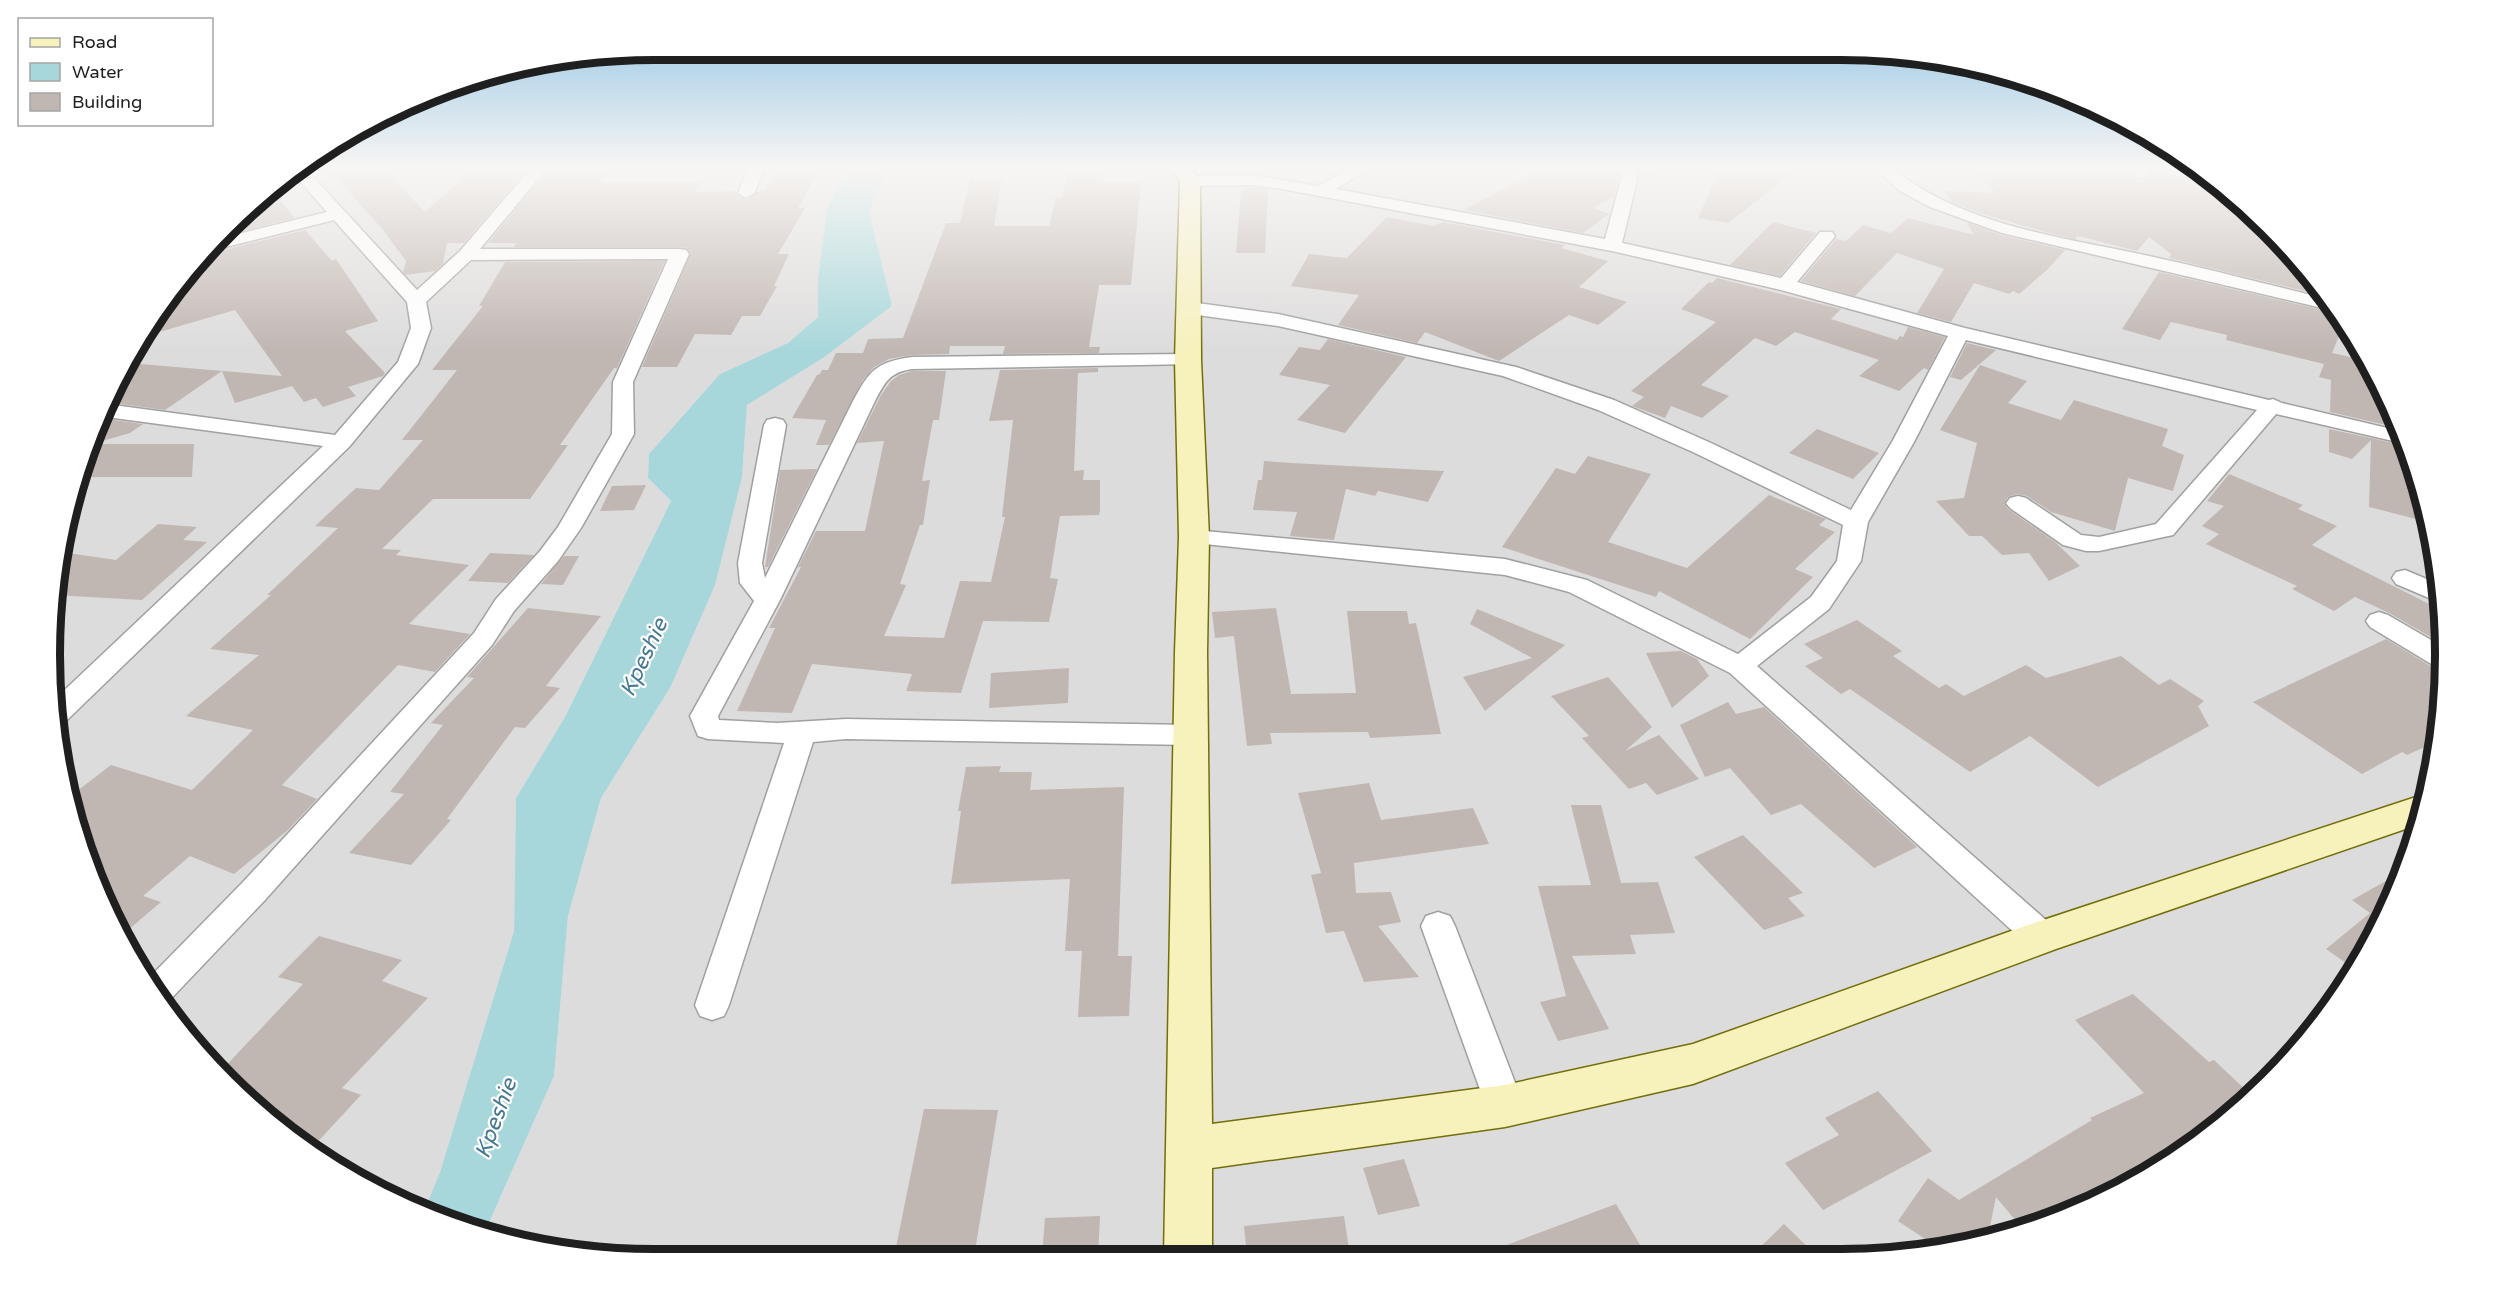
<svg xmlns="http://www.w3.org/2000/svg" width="2495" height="1309" viewBox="0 0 2495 1309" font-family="'Varela Round',sans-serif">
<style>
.residential{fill:#dddcdc}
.water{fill:#a8d7db}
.building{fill:#c0b6b2}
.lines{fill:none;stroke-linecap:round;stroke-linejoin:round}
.street-casing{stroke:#a0a0a0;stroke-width:3}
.secondary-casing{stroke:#736e09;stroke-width:3}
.street{fill:#fff;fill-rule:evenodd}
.secondary{fill:#f7f1bc;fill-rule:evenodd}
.labels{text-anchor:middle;stroke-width:4.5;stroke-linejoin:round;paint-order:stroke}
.water-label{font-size:22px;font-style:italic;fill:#467994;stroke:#fff}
.rim{fill:none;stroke:#1f1f1f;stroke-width:8}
</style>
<rect width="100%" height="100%" fill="#efebe6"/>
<!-- residential -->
<g class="residential">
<path d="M297,168H847L827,209L818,278V317L788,343L720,374L649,454L648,478L671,501L565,717L516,798L514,931L440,1172L424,1211L387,1197L286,1135L226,1082L152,991L112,922L70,811L55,733L51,615L70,498L96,423L151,319L200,255L286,175Z"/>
<path d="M889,168H2198L2209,175L2296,256L2365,352L2413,460L2440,576L2444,694L2425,811L2383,922L2296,1053L2209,1135L2072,1214L1920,1254L615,1258L498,1239L484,1234L554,1076L568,916L601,798L670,688L742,477L747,405L823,358L892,306L869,211Z"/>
</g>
<!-- water -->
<path class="water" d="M847,168H889L869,211L892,306L823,358L747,405L742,477L715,585L670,688L601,798L568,916L554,1076L484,1234L424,1211L440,1172L514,931L516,798L565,717L671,501L648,478L649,454L720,374L788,343L818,317V278L827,209Z"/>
<!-- building -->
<g class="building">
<path d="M328,168H384L425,212L474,168H528L464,243H447L443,264L435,271L406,275L403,272L406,261L383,230Z"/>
<path d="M549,168H613L599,183H700L694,192L736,191L737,195L747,200L757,191H765L780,168H821L798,208H805L778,254H789L774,286H777L760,316H742L731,335L695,334L677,367H642L691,253L686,248L680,247H514L516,243H488Z"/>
<path d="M1542,168H1617L1619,180L1614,196L1593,208L1609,214L1583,233L1464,210Z"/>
<path d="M1637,168H1665L1639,182Z"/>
<path d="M1720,168H1799L1728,223L1698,218Z"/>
<path d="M1970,168H2097L2103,175H2131L2141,180L2151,175H2209L2296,256L2317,286L2313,293L2169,258L2171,254L2149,237L2137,251L2078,236L2075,239L2049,233L1982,214L1952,202L1944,191L1996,193Z"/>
<path d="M1069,170H1105L1103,183H1141L1131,285H1099L1089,347H1100L1099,353L1003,354L1005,346H950L949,354L912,355L889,359L874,367L863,380L829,445H816L826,420L792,418L817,375L820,374L822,370H828L836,353H863L868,339L903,338L946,223H960L970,179L1002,178L994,226H1049L1056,197H1062Z"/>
<path d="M1246,187L1268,189L1265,253H1236L1241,191Z"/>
<path d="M270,189L295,218L220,236L253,205Z"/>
<path d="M1387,217L1434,226L1443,222L1565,245L1561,248L1608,261L1579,287L1627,302L1598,325L1569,315L1499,361L1425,332L1417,343L1338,325L1359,295L1291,286L1309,254L1347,258Z"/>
<path d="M1908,218L1974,235L1966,222L2001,235L2065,250L2047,270L2019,294L2013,291L2009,294L1974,283L1951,322L1917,313L1944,269L1897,253L1855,296L1801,281L1836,239L1846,241L1863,225L1891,233Z"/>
<path d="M1773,222L1816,233L1780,276L1730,265Z"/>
<path d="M305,230L332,261L336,259L378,321L345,331L385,373L383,376L348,387L356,396L323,407L316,398L304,402L292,386L235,403L222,371L165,410L107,402L128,363L282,376L235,310L142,337L151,319L204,252L211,253Z"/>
<path d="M665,261L617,368H614L560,445H568L530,499H433L382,549L401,550L396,555L469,565L409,624L470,634L435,672L398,665L282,785L317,799L288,830L234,874L190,856L143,896L161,902L120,937L112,922L70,811L68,798L111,765L192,790L253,730L186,716L259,655L210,649L271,595H267L338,528L315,526L356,488L379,490L423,440H402L457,370H432L483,306H479L505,262Z"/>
<path d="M2159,272L2336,313L2344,324L2332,353L2368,361L2399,428L2330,412L2331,380L2319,377L2324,364L2226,340L2227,335L2171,322L2160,340L2122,329Z"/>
<path d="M1717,278L1841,309L1831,319L1897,340L1900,336L1903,337L1908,327L1945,337L1928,370L1924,368L1899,391L1859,376L1879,360L1795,332L1776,346L1755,338L1701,385L1729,396L1702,418L1671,406L1665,418L1632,406L1644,397L1631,391L1716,322L1681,309L1709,282L1712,283Z"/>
<path d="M1328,339L1406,357L1345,433L1297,420L1330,385L1279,375L1299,347L1320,350Z"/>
<path d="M1967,343L1996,350L1961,380L1950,377Z"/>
<path d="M1980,365L2027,381L2008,403L2061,420L2074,400L2168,429L2162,446L2184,455L2173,491L2128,478L2115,531L2051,512L2027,496L2017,494L2008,497L2004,503L2008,509L2055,542L2080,566L2049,581L2029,553L2002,555L1982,536H1969L1936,501L1964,498L1977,443L1940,430Z"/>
<path d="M1098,368V372L1078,373L1074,471L1084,470L1083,480H1100V510L1099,515L1060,516L1050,578L1058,579L1049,622L983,621L961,693L906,691L912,674L812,664L792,713L737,711L775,628H769L801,567H798L816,531H865L884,441L857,443L881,395L891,381L899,375L912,371H946L939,420H933L922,481L930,480L923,525H920L900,584L906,585L884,636L944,638L960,581L991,582L1005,517H1002L1013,420L989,421L1000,370Z"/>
<path d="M98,418L143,424L130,433L92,444H194L192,477H77Z"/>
<path d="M1817,429L1879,453L1853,479L1789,453Z"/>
<path d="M2329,429L2407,446L2414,460L2428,522L2369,507L2371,440L2352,459L2329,452Z"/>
<path d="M1588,456L1651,474L1608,542L1687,568L1769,495L1826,519L1819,525L1835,532L1795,569L1813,577L1750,639L1659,591L1656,597L1502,547L1556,468L1575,474Z"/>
<path d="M1264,461L1292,463L1444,471L1428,502L1378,491L1375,496L1346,489L1334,540L1290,536L1297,512L1253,510L1258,480H1262Z"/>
<path d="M817,469L768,567H765L780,470Z"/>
<path d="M2229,474L2303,505L2298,509L2337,526L2312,545L2441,610L2443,644L2389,613L2355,597L2334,611L2292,589L2297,586L2206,544L2219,534L2202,526L2224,506L2207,501Z"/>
<path d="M646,485L634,510L600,511L612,486Z"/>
<path d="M158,524L197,527L183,540L207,542L142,600L54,595L61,552L116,560Z"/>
<path d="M490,553L534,555L508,583L468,581Z"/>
<path d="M564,556H579L563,585L541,584Z"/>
<path d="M528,608L601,616L546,686L560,688L525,728L515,727L447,819L451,820L411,865L349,853L404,794L390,792L443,725L431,723L474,678L467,677Z"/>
<path d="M1276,608L1291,694L1356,693L1347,611H1407L1409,624L1416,623L1441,734L1370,738L1368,732L1270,733L1272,744L1247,746L1234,636L1215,638L1212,612Z"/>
<path d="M1477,609L1565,645L1485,711L1463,677L1532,658L1470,624Z"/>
<path d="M1857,620L1902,651L1893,656L1939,688L1946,684L1964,696L2026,665L2046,678L2121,656L2159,685L2170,679L2204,701L2198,706L2209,726L2098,787L2030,736L1970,772L1850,689L1841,694L1805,666L1823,658L1804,644Z"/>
<path d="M2386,639L2432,667L2443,670L2444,694L2436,742L2407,755L2402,752L2362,774L2253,702Z"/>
<path d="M1681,651L1697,659L1709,676L1672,708L1646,653Z"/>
<path d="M1069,668L1068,703L989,708L991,673Z"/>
<path d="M1608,677L1652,727L1625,751L1659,735L1699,779L1657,795L1646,783L1629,789L1582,738L1589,736L1551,696Z"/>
<path d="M1728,702L1736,714L1764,707L1917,847L1874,868L1801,804L1771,815L1730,768L1705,777L1680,725Z"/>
<path d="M1001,766L999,772H1032L1030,790L1124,787L1118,956H1132L1129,1016L1078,1017L1082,951H1065L1070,879L951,884L961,811H958L966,767Z"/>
<path d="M1369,783L1381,820L1473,808L1489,844L1354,863L1356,893L1391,892L1401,922L1378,926L1419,977L1364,982L1344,931L1326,933L1311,875L1321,873L1298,793Z"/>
<path d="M1571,805H1601L1621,883L1658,882L1675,933L1630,935L1636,954L1572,956L1609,1029L1558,1041L1540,1002L1566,996L1538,886L1591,885Z"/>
<path d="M1743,835L1803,893L1788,898L1805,916L1764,930L1694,857Z"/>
<path d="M2402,872L2383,922L2356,963H2346L2326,949L2370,913L2352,900Z"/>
<path d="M319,936L402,960L382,981L428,998L342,1088L361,1095L310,1150L286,1135L219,1073L303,984L278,977Z"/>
<path d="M2133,994L2209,1062L2214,1060L2251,1095L2209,1135L2072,1214L2021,1227L1996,1197L1988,1236L1940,1249L1898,1221L1928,1178L1959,1200L2092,1120L2090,1118L2144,1093L2075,1020Z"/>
<path d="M1878,1091L1932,1151L1823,1210L1785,1163L1839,1135L1825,1118Z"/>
<path d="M924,1109L998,1110L974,1257H894Z"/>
<path d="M1404,1159L1420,1206L1378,1215L1363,1168Z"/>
<path d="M1616,1204L1646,1255L1485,1256V1253Z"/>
<path d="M1100,1216L1098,1257H1042L1045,1218Z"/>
<path d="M1344,1216L1350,1256H1247L1244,1226Z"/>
<path d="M1784,1224L1816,1255H1752Z"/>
</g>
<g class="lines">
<!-- street casing -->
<g class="street-casing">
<g id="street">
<path d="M297,168H305L417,290L460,251L531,168H547L480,249H680L686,250L689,254L633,382L634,434L581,528L558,561L514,611L492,645L265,900L164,1006L146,981L243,882L474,633L496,599L540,551L558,527L612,434L613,382L668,259L471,260L426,302L431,328L418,364L349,447L64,723L54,726V700L323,446L99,416L106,404L335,435L398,362L411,328L407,302L334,220L210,251L205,250L218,239L327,212L291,171Z"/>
<path d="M749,168H765L754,193L746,198L738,193Z"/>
<path d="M1351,168H1370L1336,189L1605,239L1621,180L1619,168H1635L1637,180L1622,243L1781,278L1820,232H1832L1835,236L1832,240L1797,282L1965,328L2269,400L2273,399L2282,403L2400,431L2406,444L2276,414L2173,535L2099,551H2086L2063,545L2010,508L2006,503L2010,498L2018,496L2026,498L2081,535L2099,537L2156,524L2257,410L1966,340L1914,442L1868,522L1861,561L1829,609L1757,666L2054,927L2059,937L2054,947L2042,951L2030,947L1730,673L1569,592L1505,575L1185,542L1182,537L1185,532L1194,530L1505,559L1587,580L1738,654L1811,597L1837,561L1843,525L1695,453L1598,410L1503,376L1278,326L1190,314L1183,312L1180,308L1183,304L1190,302L1278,314L1516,367L1614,400L1711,443L1851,510L1892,442L1948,336L1781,290L1612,251L1282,189L1252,185L1190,186L1182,181L1190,176L1252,175L1318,186Z"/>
<path d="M1875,168H1892C1963,226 2062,237 2149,256C2208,269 2267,284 2326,299L2335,311L2002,233L1930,207L1900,191Z"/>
<path d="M2127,168H2145L2150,173L2142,178L2136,176Z"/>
<path d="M1188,354L1195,356L1198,360L1195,364L912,369C890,372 885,382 875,401L780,600L718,716L719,720L777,723L846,719L1191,725L1201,728L1205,735L1201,742L1191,745L846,739L813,742L729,1005L724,1016L712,1020L700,1016L695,1005L784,743L708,739L698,736L690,716L754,601L740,583L738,563L764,425L767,420L775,418L783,420L786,425L762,563L765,578L853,401C870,370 876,362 912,357Z"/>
<path d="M2405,570L2441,585V603L2396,584L2392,578L2396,572Z"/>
<path d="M2379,612L2388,615L2443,647V668L2433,665L2370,627L2366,621L2370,615Z"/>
<path d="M1438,912L1450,916L1455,926L1524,1106L1518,1118L1505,1123L1492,1118L1486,1106L1421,926L1426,916Z"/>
</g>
</g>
<!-- secondary casing -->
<g class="secondary-casing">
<path id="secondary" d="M1170,168H1190L1200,181L1201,360L1209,537L1207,652L1212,1124L1505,1085L1693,1044L2028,925L2425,794L2428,795L2420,824L2056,949L1693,1084L1505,1127L1212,1168V1256L1164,1257L1175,652L1179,537L1175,360L1180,181Z"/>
</g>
<!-- street -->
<use href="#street" class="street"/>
<!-- secondary -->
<use href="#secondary" class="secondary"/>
</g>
<!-- sky -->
<linearGradient id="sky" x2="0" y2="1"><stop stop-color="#8ec2e3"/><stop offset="0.48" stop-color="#f8f6f4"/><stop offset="1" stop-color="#f8f6f4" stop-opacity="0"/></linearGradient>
<rect width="2495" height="351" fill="url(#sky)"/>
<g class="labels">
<!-- water labels -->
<g class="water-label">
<text transform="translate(643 657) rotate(-65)" y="8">Kpeshie</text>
<text transform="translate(495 1118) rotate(-70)" y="8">Kpeshie</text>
</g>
</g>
<!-- crop -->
<path d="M0 0H2495V1309H0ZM654 60H1841A594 594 0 0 1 2435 654V655A594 594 0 0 1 1841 1249H654A594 594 0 0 1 60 655V654A594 594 0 0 1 654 60Z" fill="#fff" fill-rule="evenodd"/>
<path class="rim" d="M654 60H1841A594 594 0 0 1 2435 654V655A594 594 0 0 1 1841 1249H654A594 594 0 0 1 60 655V654A594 594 0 0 1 654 60Z"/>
<!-- legend -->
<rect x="18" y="18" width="195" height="108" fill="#ffffff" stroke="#a5a5a5" stroke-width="1.5"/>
<rect x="30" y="38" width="30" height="9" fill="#f7f1bc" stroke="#a5a5a5" stroke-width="1.5"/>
<text x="72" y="48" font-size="18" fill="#1f1f1f">Road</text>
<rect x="30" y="63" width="30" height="18" fill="#a8d7db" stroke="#a5a5a5" stroke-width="1.5"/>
<text x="72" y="78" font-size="18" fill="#1f1f1f">Water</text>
<rect x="30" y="93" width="30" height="18" fill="#c0b6b2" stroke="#a5a5a5" stroke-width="1.5"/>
<text x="72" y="108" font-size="18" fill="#1f1f1f">Building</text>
</svg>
